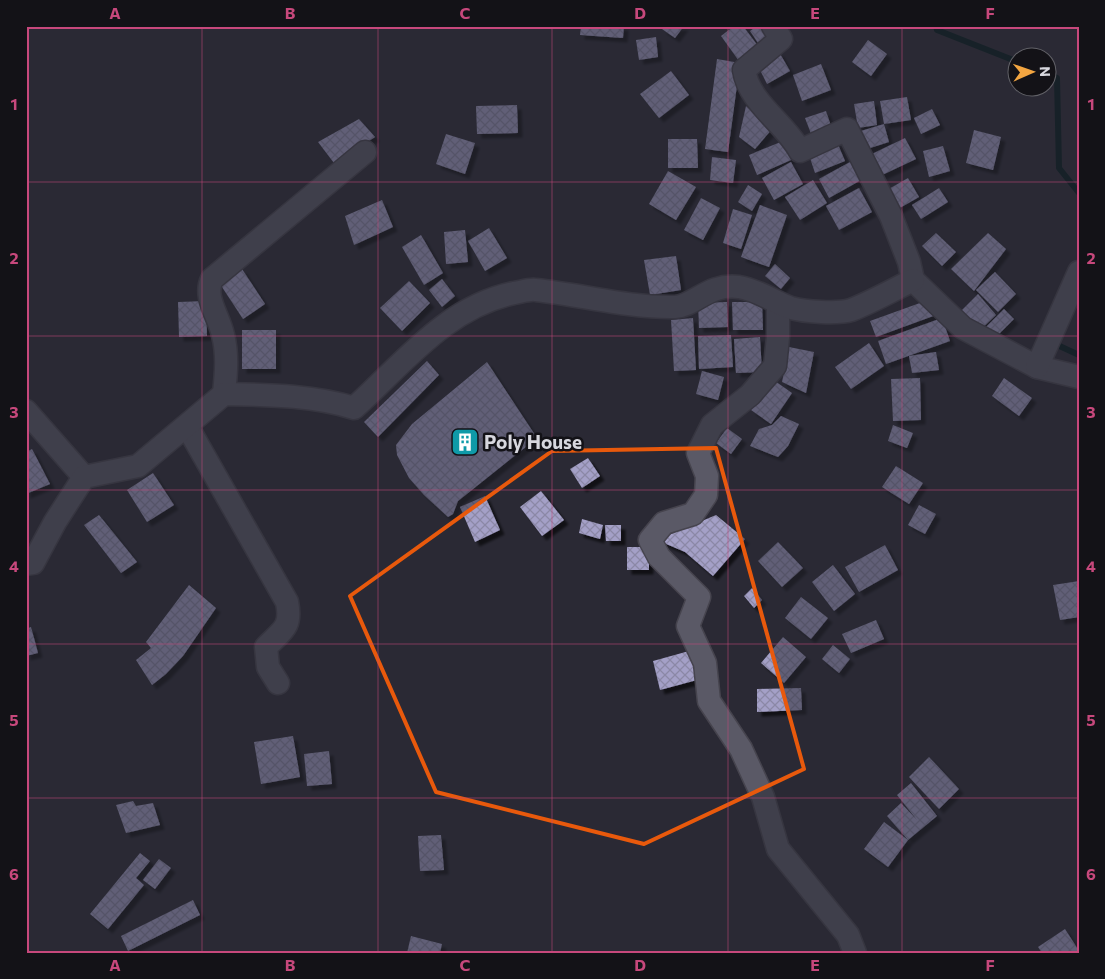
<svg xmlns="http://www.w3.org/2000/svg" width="1105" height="979" viewBox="0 0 1105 979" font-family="Commissioner,sans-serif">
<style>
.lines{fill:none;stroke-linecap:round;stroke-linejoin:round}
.stream{stroke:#001819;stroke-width:6}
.building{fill:url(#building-cross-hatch);filter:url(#shadow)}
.minor-casing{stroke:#46444e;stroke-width:25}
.minor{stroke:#5a5966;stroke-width:22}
.marked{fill:none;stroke:#e8590c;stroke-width:4;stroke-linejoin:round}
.grid{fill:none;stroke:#c7487c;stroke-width:1;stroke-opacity:0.55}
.labels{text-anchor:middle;stroke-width:5;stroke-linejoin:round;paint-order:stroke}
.poi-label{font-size:19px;font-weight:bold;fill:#d7d7de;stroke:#131217;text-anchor:start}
.neatline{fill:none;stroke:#c7487c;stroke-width:2}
.grid-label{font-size:16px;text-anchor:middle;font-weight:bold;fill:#c7487c}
</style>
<defs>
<pattern id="building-cross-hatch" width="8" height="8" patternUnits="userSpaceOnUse" patternTransform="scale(1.25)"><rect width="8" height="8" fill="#a4a0c7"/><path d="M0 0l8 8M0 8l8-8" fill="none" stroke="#8b88a6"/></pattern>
<filter id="shadow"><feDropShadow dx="4.5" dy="4.5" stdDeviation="1" flood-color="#0009"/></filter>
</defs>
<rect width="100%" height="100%" fill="#2a2934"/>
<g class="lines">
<!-- stream -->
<g class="stream">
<path d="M936,26L937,30L1018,62"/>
<path d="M1048,74L1057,78L1059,168L1079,193"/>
<path d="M1053,343L1079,355"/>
</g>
</g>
<!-- building -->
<g class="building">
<path d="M581,26H624L623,38L580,35Z"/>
<path d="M664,26H684L675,38L662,29Z"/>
<path d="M734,26H743L758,46L739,61L721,36Z"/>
<path d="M757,26H768L774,36L760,46L750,31Z"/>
<path d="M656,37L658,57L639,60L636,40Z"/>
<path d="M868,40L887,54L871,76L852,62Z"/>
<path d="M779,52L790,71L767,84L757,64Z"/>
<path d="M717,59L740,63L728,152L705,149Z"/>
<path d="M821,64L831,90L802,101L793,75Z"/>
<path d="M671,71L689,95L659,118L640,94Z"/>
<path d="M907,97L911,120L884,124L889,142L867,149L861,131L884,124L880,101Z"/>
<path d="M874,101L877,125L858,128L854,104Z"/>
<path d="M517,105L518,133L477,134L476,106Z"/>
<path d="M746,106L772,129L755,149L739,137Z"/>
<path d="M932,109L940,125L921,134L914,118Z"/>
<path d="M826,111L833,132L813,139L805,118Z"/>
<path d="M359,119L375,137L334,163L318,142Z"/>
<path d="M974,130L1001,137L993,170L966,163Z"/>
<path d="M446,134L475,143L465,174L436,164Z"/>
<path d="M905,138L916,159L880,176L870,155Z"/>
<path d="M668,139H697L698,168H668Z"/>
<path d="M783,141L791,160L757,175L749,155Z"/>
<path d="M837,142L845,161L815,173L808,152Z"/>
<path d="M943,146L950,171L929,177L923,151Z"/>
<path d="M712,157L736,160L733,183L710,180Z"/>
<path d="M852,161L863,179L829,198L819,179Z"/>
<path d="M791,162L803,184L774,200L762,178Z"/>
<path d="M668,171L696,187L676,220L649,204Z"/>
<path d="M908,178L919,197L898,209L887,190Z"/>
<path d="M813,180L827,203L800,220L785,197Z"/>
<path d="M748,185L762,194L752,211L738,202Z"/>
<path d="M859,188L872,212L839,230L826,206Z"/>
<path d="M939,188L948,202L921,219L912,205Z"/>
<path d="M701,198L720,208L703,240L684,230Z"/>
<path d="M382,200L393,227L354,245L345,216Z"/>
<path d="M760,205L787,215L769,267L741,257Z"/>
<path d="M733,209L752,215L741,249L723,243Z"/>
<path d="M489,228L507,258L485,271L468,241Z"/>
<path d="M465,230L468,262L446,264L444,232Z"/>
<path d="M936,233L956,252L942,266L922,246Z"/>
<path d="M988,233L1006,249L974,291L951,269Z"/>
<path d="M421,235L443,273L424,285L402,247Z"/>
<path d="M676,256L681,290L650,295L644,260Z"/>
<path d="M775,264L790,278L781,289L765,276Z"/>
<path d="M242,269L265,304L243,319L220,284Z"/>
<path d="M995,272L1016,294L998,312L976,290Z"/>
<path d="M442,279L455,296L442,307L429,290Z"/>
<path d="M409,281L430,303L402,331L380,308Z"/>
<path d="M978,294L996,315L977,333L960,312Z"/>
<path d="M931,299L936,315L876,337L870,321Z"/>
<path d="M206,301L207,336L179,337L178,302Z"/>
<path d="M727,302L728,327L699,328L698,303Z"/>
<path d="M732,302H762L763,330H733Z"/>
<path d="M1004,309L1014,319L993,340L983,330Z"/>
<path d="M693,318L696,370L674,371L671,320Z"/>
<path d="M942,318L950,341L886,364L878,341Z"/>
<rect x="242" y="330" width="34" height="39"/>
<path d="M731,335L733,367L699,369L698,336Z"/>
<path d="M760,337L762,372L736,373L734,339Z"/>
<path d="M869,343L884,366L851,389L835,367Z"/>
<path d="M789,347L814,352L806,393L782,382Z"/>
<path d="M936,352L939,370L912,373L909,356Z"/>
<path d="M427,361L439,375L378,437L364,422Z"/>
<path d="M487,362L537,438L458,501L453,514L448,517L424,495L409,478L397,455L396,445L412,424Z"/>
<path d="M702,371L724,377L718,400L696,394Z"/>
<path d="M920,378L921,420L893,421L891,379Z"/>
<path d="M1004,378L1032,398L1019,416L992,396Z"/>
<path d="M772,379L792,393L771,424L751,410Z"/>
<path d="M781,416L799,424L788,446L778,457L750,446L759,429L772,425Z"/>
<path d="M893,425L913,433L907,448L888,441Z"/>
<path d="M727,428L742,439L731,454L716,443Z"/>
<path d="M32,449L50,484L26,494V452Z"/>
<path d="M588,458L600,476L582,488L570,469Z"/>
<path d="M896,466L923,483L909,504L882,487Z"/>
<path d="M153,473L174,505L147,522L127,490Z"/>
<path d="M541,491L564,520L542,536L520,507Z"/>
<path d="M485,496L500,530L475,542L460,507Z"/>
<path d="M919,505L936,514L925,534L908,525Z"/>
<path d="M99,515L137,562L121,573L84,525Z"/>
<path d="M716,515L745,539L713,576L685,552L657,540Z"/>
<path d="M582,519L603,525L600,539L579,533Z"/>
<path d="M605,525H621V541H606Z"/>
<path d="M778,542L803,568L782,587L758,561Z"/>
<path d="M885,545L898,570L859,592L845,567Z"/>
<rect x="627" y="547" width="22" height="23"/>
<path d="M833,565L855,594L834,611L812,582Z"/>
<path d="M1079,581V617L1060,620L1053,585Z"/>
<path d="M189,585L216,608L183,656L166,674L152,685L136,660L151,648L146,642Z"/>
<path d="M752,588L762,600L754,608L744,596Z"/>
<path d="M801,597L828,618L811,639L785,618Z"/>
<path d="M876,620L884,639L851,653L842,634Z"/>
<path d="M31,627L38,653L26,656V629Z"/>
<path d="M783,637L806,657L784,683L761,663Z"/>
<path d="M833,645L850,659L839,673L822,659Z"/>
<path d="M689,651L697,680L660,690L653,661Z"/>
<path d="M801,688L802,710L757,712V689Z"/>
<path d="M293,736L300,777L261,784L254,742Z"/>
<path d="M329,751L332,784L307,786L304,754Z"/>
<path d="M929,757L959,789L939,809L909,777Z"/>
<path d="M911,783L937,816L908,840L887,816L901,803L917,820L897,795Z"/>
<path d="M133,801L136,806L153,803L160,825L126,833L116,805Z"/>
<path d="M884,822L908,840L888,867L864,849Z"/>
<path d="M441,835L444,870L420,871L418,836Z"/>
<path d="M140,853L150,861L136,878L144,885L108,929L90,914Z"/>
<path d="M159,859L171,868L155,889L143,880Z"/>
<path d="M193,900L200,915L128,951L121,936Z"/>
<path d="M1065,929L1079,951L1042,953L1038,947Z"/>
<path d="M411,936L442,944L440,953H407Z"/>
</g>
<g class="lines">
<!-- minor casing -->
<g class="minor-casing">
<g id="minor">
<path d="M773,26L781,39L744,70C749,103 785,123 800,151L847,129L891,216L909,262L913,280L963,328L1037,367L1079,377"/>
<path d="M778,303V337L775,366L750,395L712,425L698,453L707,476L706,495L693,514L664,523L650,540L659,557L699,597L688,626L705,663L709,701L741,749L763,797L778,849L848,935L855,953"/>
<path d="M1037,367L1079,272"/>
<path d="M224,394C226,374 228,355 223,335C219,316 203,297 212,279L365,152"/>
<path d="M26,411L84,477"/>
<path d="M187,426L287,602C292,627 283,630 266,647L268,667L278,683"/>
<path d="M26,564L33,563L55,522L84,477L138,466L224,394C267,395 312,395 354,408C403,364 446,307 514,293C521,292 529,289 536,290C583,295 628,308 675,307C695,306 708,283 739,287C758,290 774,302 791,308C805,312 838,314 851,310C872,302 893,290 913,280"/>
</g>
</g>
<!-- minor -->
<use href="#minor" class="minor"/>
</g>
<!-- marked area -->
<path d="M0 0H1105V979H0ZM716,448L804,769L644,844L436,792L350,596L552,451Z" fill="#2a2934" fill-opacity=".55" fill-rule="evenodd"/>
<path class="marked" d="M716,448L804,769L644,844L436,792L350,596L552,451Z"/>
<!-- grid -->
<path class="grid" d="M202,26V953M378,26V953M552,26V953M728,26V953M902,26V953M26,182H1079M26,336H1079M26,490H1079M26,644H1079M26,798H1079"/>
<!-- icons -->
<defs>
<g id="building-square" transform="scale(1.4375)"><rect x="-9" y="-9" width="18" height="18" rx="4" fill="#0f9aa8" stroke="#131217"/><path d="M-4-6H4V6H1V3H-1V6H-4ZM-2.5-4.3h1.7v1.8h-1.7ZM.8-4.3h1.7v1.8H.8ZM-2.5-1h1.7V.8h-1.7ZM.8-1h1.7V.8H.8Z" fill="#fff"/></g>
</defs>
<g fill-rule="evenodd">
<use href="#building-square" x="465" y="442"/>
</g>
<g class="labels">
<!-- poi labels -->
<g class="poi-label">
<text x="484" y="449">Poly House</text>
</g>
</g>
<!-- border -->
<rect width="1105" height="979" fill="none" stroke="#131217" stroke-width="55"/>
<!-- north arrow -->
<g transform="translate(1032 72) rotate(88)"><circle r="24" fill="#131217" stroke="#616167"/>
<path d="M0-4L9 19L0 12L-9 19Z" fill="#f2a541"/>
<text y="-8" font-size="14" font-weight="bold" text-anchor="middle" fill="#d7d7de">N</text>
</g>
<rect x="28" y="28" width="1050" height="924" class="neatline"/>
<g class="grid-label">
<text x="115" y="19">A</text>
<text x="290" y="19">B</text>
<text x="465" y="19">C</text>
<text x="640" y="19">D</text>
<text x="815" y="19">E</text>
<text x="990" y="19">F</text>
<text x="14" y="110">1</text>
<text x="1091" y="110">1</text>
<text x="14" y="264">2</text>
<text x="1091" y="264">2</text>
<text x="14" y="418">3</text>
<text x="1091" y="418">3</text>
<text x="14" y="572">4</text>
<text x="1091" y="572">4</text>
<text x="14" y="726">5</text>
<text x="1091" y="726">5</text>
<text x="14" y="880">6</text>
<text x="1091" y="880">6</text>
<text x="115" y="971">A</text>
<text x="290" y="971">B</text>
<text x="465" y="971">C</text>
<text x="640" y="971">D</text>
<text x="815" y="971">E</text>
<text x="990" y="971">F</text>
</g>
</svg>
